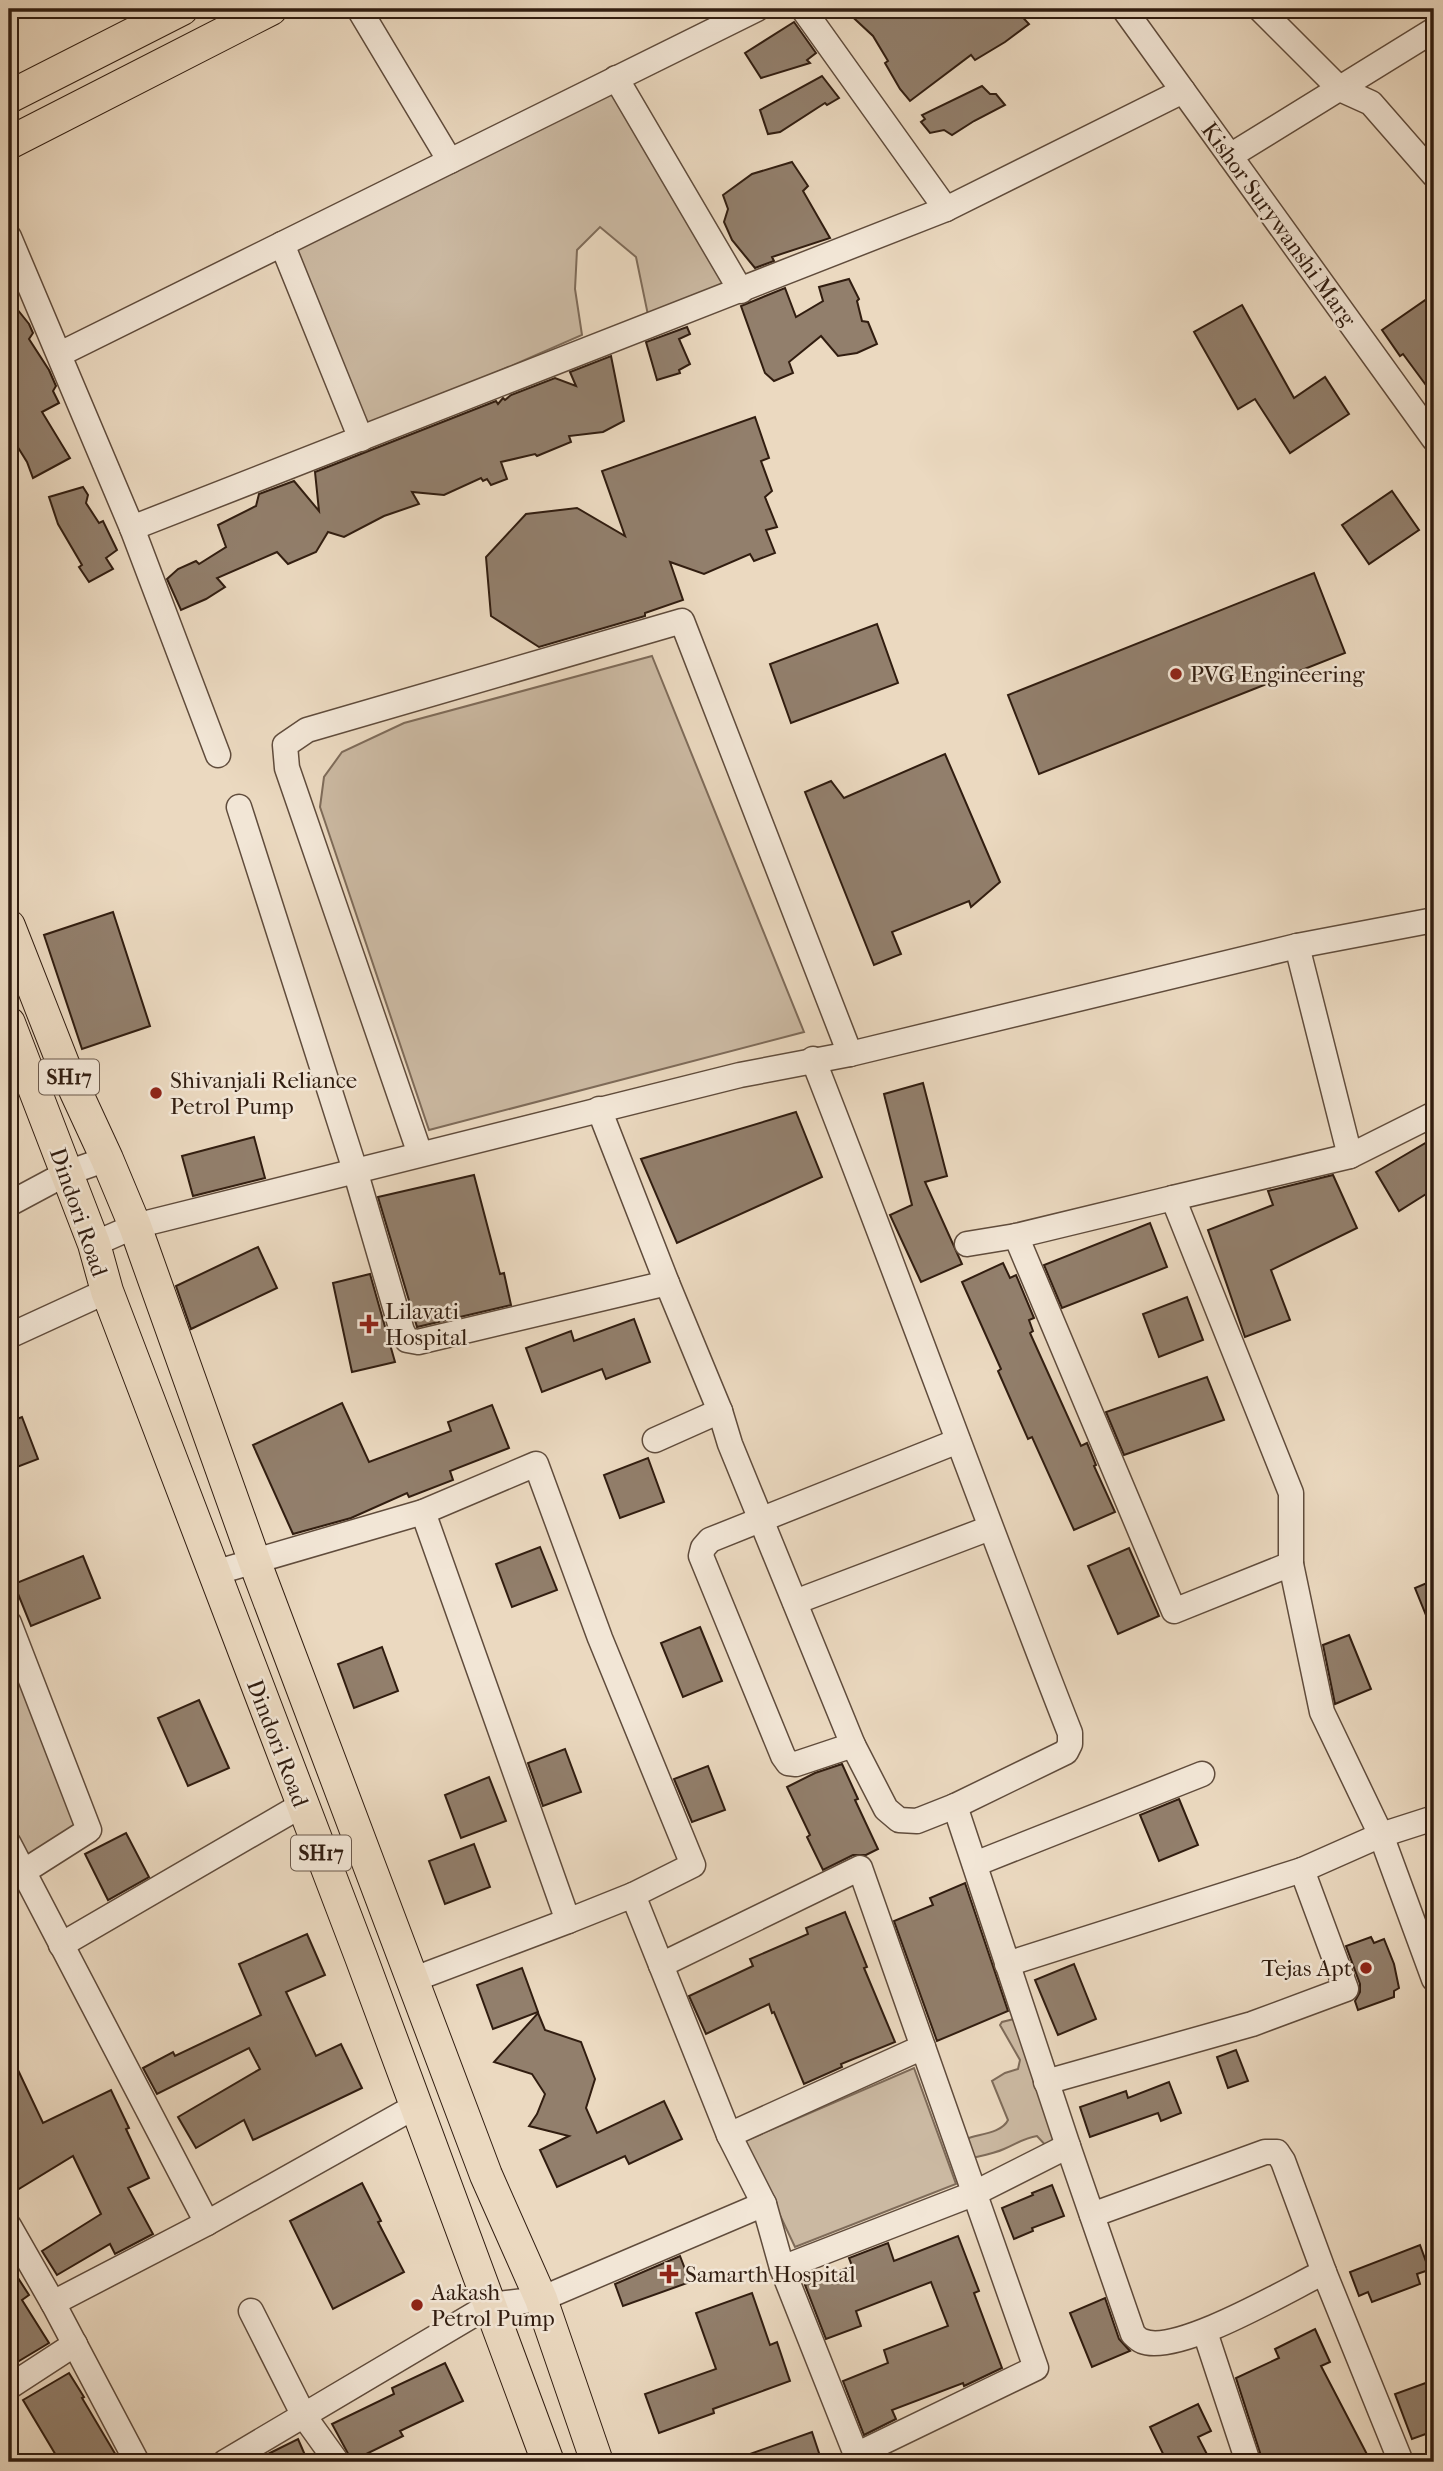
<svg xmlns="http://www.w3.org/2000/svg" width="1443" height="2471" viewBox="0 0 1443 2471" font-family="'IM FELL French Canon',serif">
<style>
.green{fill:#cbb9a2;stroke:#7e6b59;stroke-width:2}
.building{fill:#927f6c;stroke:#311d10;stroke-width:2}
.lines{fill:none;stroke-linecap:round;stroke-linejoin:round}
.minor-casing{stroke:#604c3c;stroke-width:27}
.major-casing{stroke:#311d10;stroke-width:34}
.minor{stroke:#f2e6d6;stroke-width:24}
.major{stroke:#ebd9c0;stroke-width:32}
.poi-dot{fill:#8f2418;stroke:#f2e6d6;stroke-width:2.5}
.labels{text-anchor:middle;stroke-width:5;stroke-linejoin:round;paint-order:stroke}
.shield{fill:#f2e6d6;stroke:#6b594b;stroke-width:2}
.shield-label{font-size:21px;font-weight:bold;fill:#311d10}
.street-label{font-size:23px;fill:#311d10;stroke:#f2e6d6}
.poi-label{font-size:23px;fill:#311d10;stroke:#f2e6d6;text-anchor:start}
</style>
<rect width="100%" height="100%" fill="#ebd9c0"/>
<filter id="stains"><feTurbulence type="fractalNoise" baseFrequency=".00286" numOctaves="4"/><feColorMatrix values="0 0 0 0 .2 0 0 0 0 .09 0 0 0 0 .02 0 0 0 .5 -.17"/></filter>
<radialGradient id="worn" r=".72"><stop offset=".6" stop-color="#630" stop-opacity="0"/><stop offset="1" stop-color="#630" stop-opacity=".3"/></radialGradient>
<!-- green -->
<g class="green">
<path d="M619,84L731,287L648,315L636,257L600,227L577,250L575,289L582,335L364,430L291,249Z"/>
<path d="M652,656L804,1032L429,1130L320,807L324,777L342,752L404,723Z"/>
<path d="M9,1642L80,1825L24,1858L9,1830Z"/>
<path d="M1014,2019L1062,2143L1049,2149L1037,2136C1024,2138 1016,2144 1004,2149C993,2154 980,2156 968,2159L966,2139C979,2134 1002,2133 1008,2120L992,2081L1005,2073L1018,2069L1020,2060L1000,2025L1002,2022Z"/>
<path d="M914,2068L956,2184L795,2247L745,2141Z"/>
</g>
<!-- building -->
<g class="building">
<path d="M844,9H1015L1029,24L1005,42L975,60L971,55L910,101L900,89L885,63L888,61L873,36Z"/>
<path d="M794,22L816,53L807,60L810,63L761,78L745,53Z"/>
<path d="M822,76L839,98L827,105L825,103L780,132L768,134L760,110Z"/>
<path d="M982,86L990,94H996L1005,105L974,121L952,135L944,130L930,133L921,122L925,119L922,115Z"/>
<path d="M792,162L808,186L803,191L830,238L772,257L774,261L755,268L732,240L724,222L728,209L723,195L752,174Z"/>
<path d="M849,279L859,299L857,301L862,321L868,322L877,344L857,353L838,356L821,336L789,362L793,373L774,381L765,373L741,306L785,288L796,317L823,301L819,287Z"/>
<path d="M1434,294V396L1403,354L1400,356L1382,330Z"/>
<path d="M9,299L29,324L33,333L29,339L49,370L56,386L53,391L59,403L42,412L70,458L33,478L27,462L9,433Z"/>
<path d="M1242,305L1294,398L1325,377L1349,414L1290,453L1255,399L1238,409L1194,332Z"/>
<path d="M687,327L690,334L679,339L690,364L679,370L680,373L657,380L646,342Z"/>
<path d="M611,356L624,421L603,432L569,436L571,442L537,456L535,454L501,462L507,479L491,485L487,479L483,481L481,478L444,495L412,492L419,504L384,516L344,537L328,532L316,552L288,564L277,552L217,578L225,587L206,599L181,610L167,579L178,569L196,561L199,564L226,547L218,525L256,506L259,494L294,481L319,511L315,472L496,401L498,404L503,398L505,400L511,395L555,378L576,386L570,372Z"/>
<path d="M755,417L769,458L761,461L772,491L765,497L777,527L766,530L775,553L754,561L750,554L704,574L670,562L683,600L645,613V616L539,647L491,616L486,557L526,514L577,508L625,536L602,471Z"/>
<path d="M83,487L88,495L86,503L99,523L103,521L117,550L106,558L113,569L89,582L79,567L82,565L58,524L49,497Z"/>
<path d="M1392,491L1419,530L1369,564L1342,525Z"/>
<path d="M1314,573L1345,653L1039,774L1008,695Z"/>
<path d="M877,624L898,683L791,723L770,664Z"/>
<path d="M945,754L1000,882L971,907L969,901L892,932L901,954L874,965L805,792L831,781L844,798Z"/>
<path d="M113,912L150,1026L82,1049L44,935Z"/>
<path d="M923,1083L947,1176L925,1182L962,1264L921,1282L890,1215L912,1205L884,1094Z"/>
<path d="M796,1112L822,1177L677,1243L641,1159Z"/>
<path d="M254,1137L265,1178L193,1196L182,1156Z"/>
<path d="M1434,1138V1189L1399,1211L1376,1172Z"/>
<path d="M474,1175L500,1274L504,1273L511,1305L417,1327L378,1197Z"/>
<path d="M1333,1175L1357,1228L1271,1270L1290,1320L1245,1337L1208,1230L1273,1205L1268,1191Z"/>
<path d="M1150,1223L1167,1267L1062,1308L1044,1265Z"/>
<path d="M258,1247L277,1288L191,1329L176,1286Z"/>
<path d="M1003,1263L1010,1278L1016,1275L1034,1318L1029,1320L1033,1331L1030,1333L1081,1446L1087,1443L1096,1465L1094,1466L1115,1512L1074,1530L1032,1437L1028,1439L998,1371L1001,1369L962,1282Z"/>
<path d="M370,1274L395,1362L352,1372L333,1283Z"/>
<path d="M1187,1297L1203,1340L1159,1357L1143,1314Z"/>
<path d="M634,1319L650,1362L606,1379L602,1369L542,1392L526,1348L571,1331L574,1341Z"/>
<path d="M1207,1377L1224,1420L1124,1455L1106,1412Z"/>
<path d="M342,1403L369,1462L451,1431L448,1422L492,1405L509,1448L450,1471L453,1480L409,1497L407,1493L351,1518L293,1534L253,1445Z"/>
<path d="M22,1417L38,1459L9,1470V1422Z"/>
<path d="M648,1458L664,1502L620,1518L604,1475Z"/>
<path d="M540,1547L557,1590L512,1607L496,1564Z"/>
<path d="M1129,1548L1159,1616L1118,1634L1088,1566Z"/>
<path d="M83,1556L100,1598L31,1626L14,1584Z"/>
<path d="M1434,1580V1635L1415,1588Z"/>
<path d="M700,1627L722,1681L683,1697L661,1643Z"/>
<path d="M1349,1635L1371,1689L1335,1704L1323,1645Z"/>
<path d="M382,1647L398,1691L354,1708L338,1664Z"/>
<path d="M199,1700L229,1768L188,1786L158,1718Z"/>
<path d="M565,1749L581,1792L543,1806L528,1763Z"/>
<path d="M842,1764L858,1799L855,1800L878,1849L866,1855H853L823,1870L807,1837L810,1835L787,1787L815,1773Z"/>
<path d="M708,1766L725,1810L692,1822L674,1779Z"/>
<path d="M489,1777L506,1821L461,1838L445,1795Z"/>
<path d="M1179,1799L1198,1845L1159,1861L1140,1815Z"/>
<path d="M126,1833L149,1877L108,1900L85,1854Z"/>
<path d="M474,1844L490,1887L445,1904L429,1861Z"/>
<path d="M965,1883L1008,2011L937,2041L894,1921L933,1905L930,1898Z"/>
<path d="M845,1912L867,1967L864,1968L895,2042L841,2064L842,2067L804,2084L774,2012L772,2013L769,2004L706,2034L689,1996L753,1966L750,1959L808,1934L806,1928Z"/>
<path d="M307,1934L325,1975L286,1992L316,2056L341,2044L362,2088L253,2140L244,2120L196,2148L178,2117L260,2069L249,2048L157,2094L143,2068L173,2052L175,2056L261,2015L239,1964Z"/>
<path d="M1371,1937L1374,1943L1384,1939L1394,1964L1399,1988L1394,1991V1997L1358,2010L1355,2001L1360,1992V1984L1346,1946Z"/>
<path d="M1074,1964L1096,2019L1058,2035L1035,1980Z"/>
<path d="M522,1968L538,2012L493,2029L477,1985Z"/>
<path d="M538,2013L545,2030L581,2042L595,2079L586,2108L597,2133L664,2101L682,2139L629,2164L625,2156L557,2187L540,2150L569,2136L529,2126L537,2114L545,2094L532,2074L494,2062Z"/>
<path d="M1236,2050L1248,2081L1228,2088L1217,2057Z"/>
<path d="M9,2051L43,2123L111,2090L129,2128L126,2129L149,2178L128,2188L153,2234L115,2254L110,2244L57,2275L42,2251L101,2214L73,2156L9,2195Z"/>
<path d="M1169,2082L1181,2113L1161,2121L1158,2113L1090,2137L1080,2107L1126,2091L1128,2098Z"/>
<path d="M362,2183L381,2221L378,2222L404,2272L333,2309L290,2221Z"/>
<path d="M1052,2185L1064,2216L1032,2228L1033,2231L1014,2239L1002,2208L1033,2195L1032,2193Z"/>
<path d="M958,2236L979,2291L974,2293L1002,2368L964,2386L963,2383L892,2410L896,2419L864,2435L843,2381L888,2363L884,2350L948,2326L931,2282L856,2311L861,2326L826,2339L805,2285L852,2266L849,2258L888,2243L894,2261Z"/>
<path d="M1420,2245L1429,2270L1417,2274L1420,2284L1372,2302L1368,2292L1359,2296L1350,2272Z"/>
<path d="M680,2256L690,2282L623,2306L615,2284Z"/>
<path d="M9,2264L29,2295L22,2300L49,2343L9,2367Z"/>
<path d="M752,2293L770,2345L777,2342L790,2381L713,2409L714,2413L659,2433L645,2394L716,2369L696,2313Z"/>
<path d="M1105,2298L1119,2339L1130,2351L1092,2367L1070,2313Z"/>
<path d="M1315,2329L1330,2362L1321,2366L1371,2462H1263L1236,2378L1279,2358L1275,2349Z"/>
<path d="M445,2363L463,2401L400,2431L403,2436L352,2461L332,2424L394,2394L392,2388Z"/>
<path d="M69,2373L84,2397L82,2398L120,2462H60L23,2400Z"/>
<path d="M1434,2380V2431L1412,2439L1395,2394Z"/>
<path d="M1198,2404L1211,2431L1198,2437L1211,2462H1167L1150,2427Z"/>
<path d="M812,2432L822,2462H733V2460Z"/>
<path d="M298,2439L308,2462H254L270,2453Z"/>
</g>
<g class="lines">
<!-- minor casing -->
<g class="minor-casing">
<g id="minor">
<path d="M359,9L450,161"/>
<path d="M803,9L946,209"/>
<path d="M1124,9L1434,439"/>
<path d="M1260,9L1340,89L1371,103L1434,175"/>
<path d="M616,78L741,291"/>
<path d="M1230,156L1434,30"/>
<path d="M9,237L132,528L946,209L1183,91"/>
<path d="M282,244L361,439"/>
<path d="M60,354L757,9"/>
<path d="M132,528L218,755"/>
<path d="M239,807L355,1170L402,1331L407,1340L418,1342L667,1283L720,1411L730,1444L853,1745L886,1809L899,1820L917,1821L955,1806L1066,1752L1070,1744V1733C982,1509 901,1283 813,1059"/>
<path d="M599,1109L667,1283"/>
<path d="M420,1154L287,768L285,745L307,730L682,621L850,1054"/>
<path d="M1350,1156L1434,1114"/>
<path d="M1173,1198L1350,1156L1297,946"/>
<path d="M9,1204L67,1173L107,1159"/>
<path d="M1016,1236L1174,1611L1291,1564"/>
<path d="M94,1244L135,1226L740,1075L850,1054L1297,946L1434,920"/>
<path d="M967,1244L1016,1236L1173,1198L1291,1493V1564L1322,1712L1381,1835L1434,1979"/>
<path d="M9,1336L107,1291"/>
<path d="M655,1440L720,1411"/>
<path d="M423,1512L568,1921L633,1895L729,2135L764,2204L782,2268L859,2462"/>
<path d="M214,1573L423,1512L536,1464L600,1638L693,1865L633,1895"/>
<path d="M795,1602L990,1528"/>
<path d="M9,1623L89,1830L23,1872"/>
<path d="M853,1745L796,1764L788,1763L783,1756L701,1556L703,1548L710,1540L958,1441"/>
<path d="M955,1806L1068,2146L1133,2334C1136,2337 1139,2340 1142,2341C1177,2356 1289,2289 1324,2272L1401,2462"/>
<path d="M9,1844L207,2223"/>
<path d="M975,1864L1202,1774"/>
<path d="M61,1945L302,1805"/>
<path d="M1007,1964L1302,1870L1381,1835L1434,1818"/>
<path d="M661,1965L860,1868L1036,2368L856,2455"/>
<path d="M412,1980L568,1921"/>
<path d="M1046,2082L1252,2024L1346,1989L1302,1870"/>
<path d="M729,2135L923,2047"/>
<path d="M1092,2215L1265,2152H1277L1283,2161L1324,2272"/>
<path d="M9,2226L53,2303L137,2462"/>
<path d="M782,2268L973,2194L1068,2146"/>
<path d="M53,2303L207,2223L416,2106"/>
<path d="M251,2311L304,2416L337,2462"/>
<path d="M1205,2332L1248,2462"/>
<path d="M9,2387L75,2344"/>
<path d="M225,2462L490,2305L541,2299L764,2204"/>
</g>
</g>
<!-- major casing -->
<g class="major-casing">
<g id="major">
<path d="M9,97L182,9"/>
<path d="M9,143L271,9"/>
<path d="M9,926L64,1066L107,1159L135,1226L254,1560L486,2175L541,2299L597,2462"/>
<path d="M9,1023L94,1244L107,1291L361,1957L548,2462"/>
</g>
</g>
<!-- minor -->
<use href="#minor" class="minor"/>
<!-- major -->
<use href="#major" class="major"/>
</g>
<!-- markers -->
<g class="poi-dot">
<circle cx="1176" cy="674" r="7"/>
<circle cx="156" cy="1093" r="7"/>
<path d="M365.5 1313.5h7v7h7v7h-7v7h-7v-7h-7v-7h7z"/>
<circle cx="1366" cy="1968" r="7"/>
<path d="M665.5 2263.5h7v7h7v7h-7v7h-7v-7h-7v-7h7z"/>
<circle cx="417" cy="2305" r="7"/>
</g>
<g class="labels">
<!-- shield labels -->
<g class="shield">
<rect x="39" y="1059.5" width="60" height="35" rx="5"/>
<rect x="291" y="1835.5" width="60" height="35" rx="5"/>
</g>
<g class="shield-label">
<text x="69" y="1084">SH17</text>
<text x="321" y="1860">SH17</text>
</g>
<!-- street labels -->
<g class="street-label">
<text transform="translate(1279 224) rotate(54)" y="8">Kishor Surywanshi Marg</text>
<text transform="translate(79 1212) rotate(71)" y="8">Dindori Road</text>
<text transform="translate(278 1743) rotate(69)" y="8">Dindori Road</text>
</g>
<!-- poi labels -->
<g class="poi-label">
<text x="1190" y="682">PVG Engineering</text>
<text x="170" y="1088">Shivanjali Reliance<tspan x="170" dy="26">Petrol Pump</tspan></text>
<text x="385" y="1319">Lilavati<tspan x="385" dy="26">Hospital</tspan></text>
<text x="1352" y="1976" text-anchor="end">Tejas Apt</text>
<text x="685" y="2282">Samarth Hospital</text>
<text x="431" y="2300">Aakash<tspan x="431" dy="26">Petrol Pump</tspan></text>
</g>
</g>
<!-- margin -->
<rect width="1443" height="2471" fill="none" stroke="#ebd9c0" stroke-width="35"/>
<rect x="10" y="10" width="1422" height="2450" fill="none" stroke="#311d10" stroke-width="3.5"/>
<rect x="18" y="18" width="1408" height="2436" fill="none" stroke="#311d10" stroke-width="2"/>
<rect width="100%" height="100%" filter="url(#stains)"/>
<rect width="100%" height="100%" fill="url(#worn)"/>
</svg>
